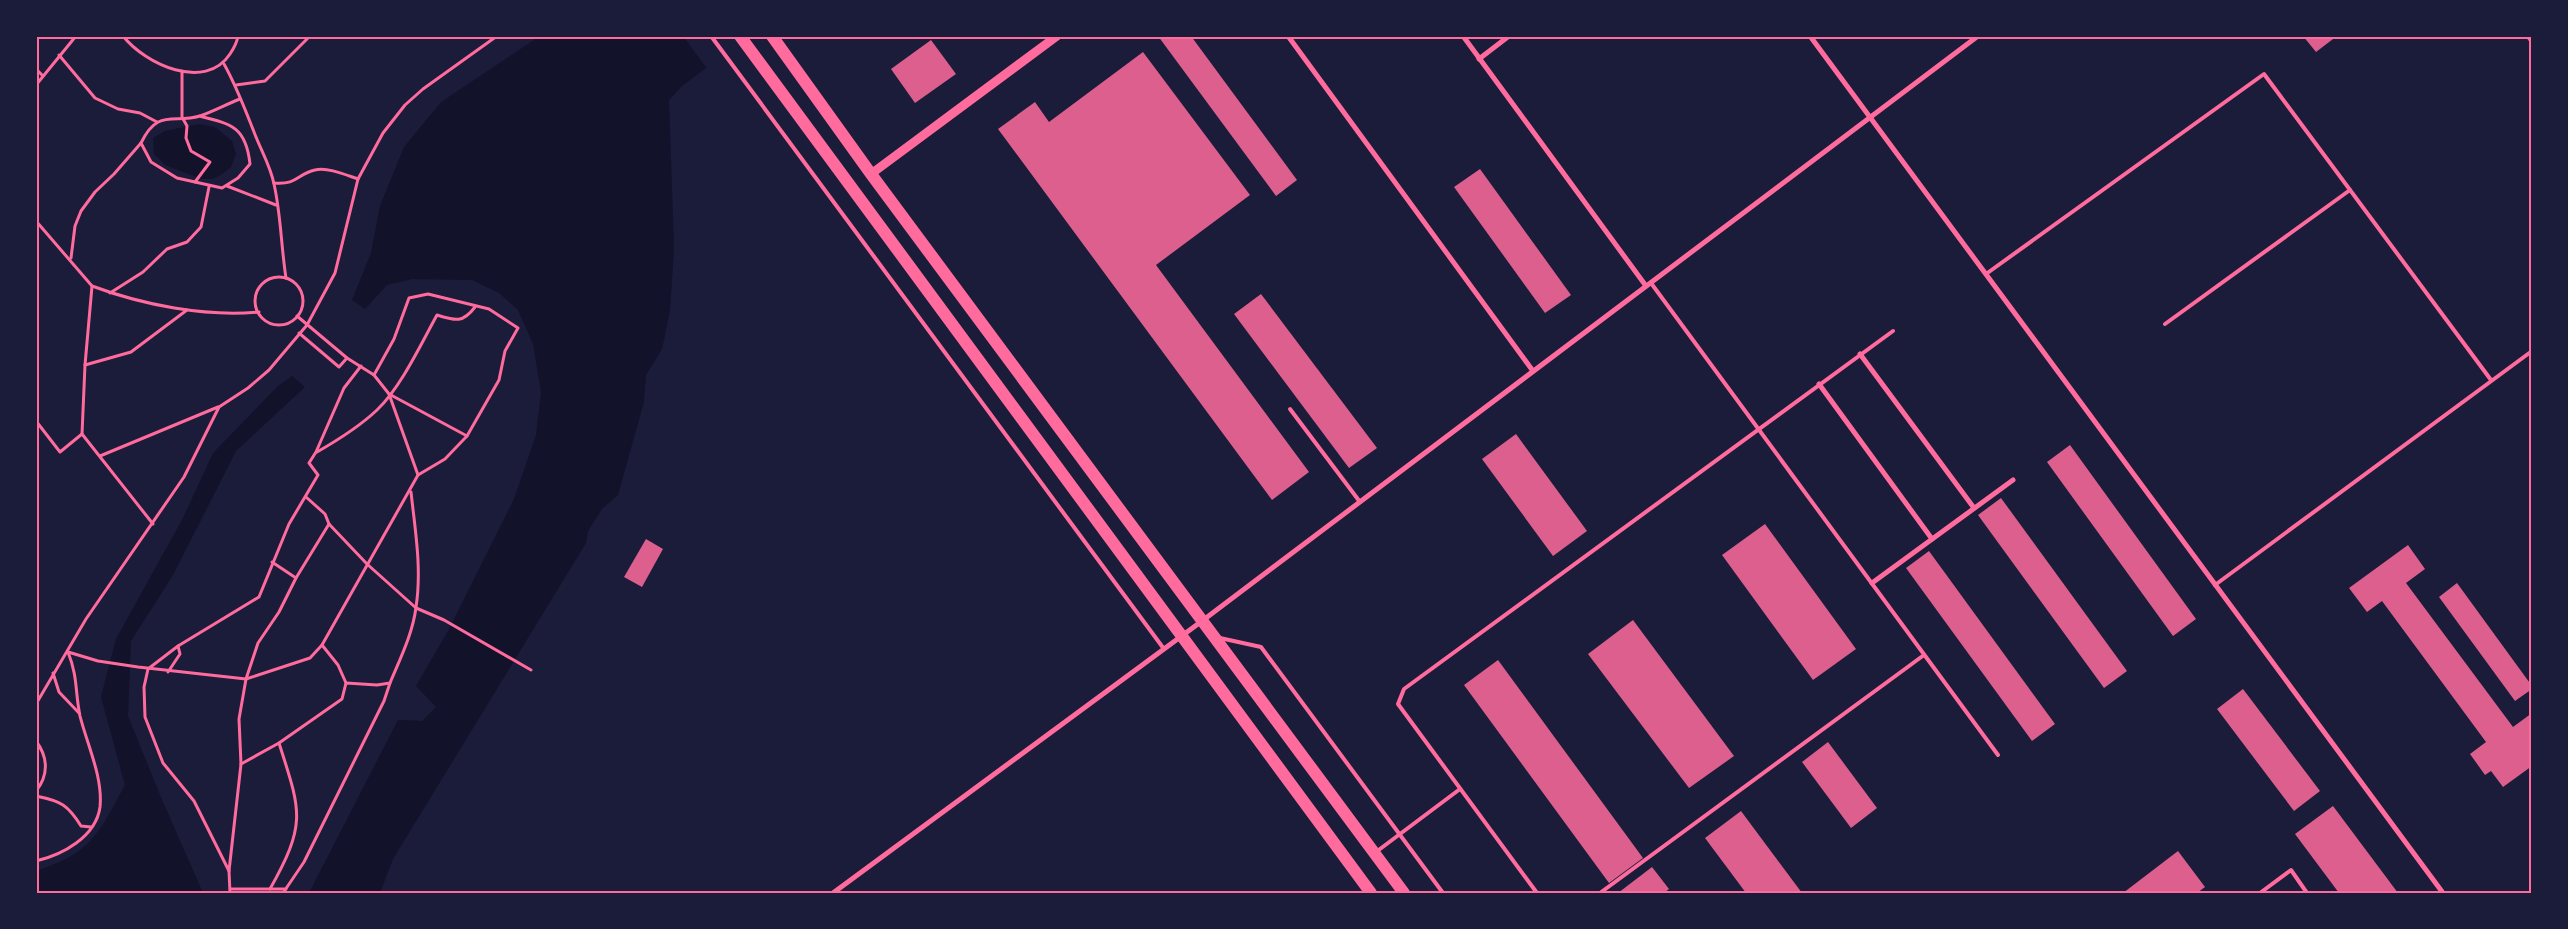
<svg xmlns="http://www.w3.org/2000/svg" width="2568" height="929" viewBox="0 0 2568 929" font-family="'IBM Plex Sans',sans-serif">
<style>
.water{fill:#12122b}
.pier{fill:#1b1b3a}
.building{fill:#dd5f8e}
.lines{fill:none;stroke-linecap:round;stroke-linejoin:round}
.path{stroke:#ff6b9d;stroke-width:3}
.service{stroke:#ff6b9d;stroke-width:4}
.minor{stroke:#ff6b9d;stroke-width:5}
.tertiary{stroke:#ff6b9d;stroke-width:9}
.primary{stroke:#ff6b9d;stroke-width:12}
.neatline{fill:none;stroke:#ff6b9d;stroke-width:2}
</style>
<rect width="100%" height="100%" fill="#1b1b3a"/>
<!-- water -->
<g class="water">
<path d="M540,36H749L682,86L669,100L674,248L670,311L662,349L646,375L644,402L618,495L602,509L588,531L586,543L393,859L380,893H309L398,720L422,721L436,707L416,686L448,631L514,499L536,435L541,392L533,344L518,310L499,293L472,280L412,279L387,285L365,309L352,300L371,253L380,206L404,147L441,102Z"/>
<path d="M199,124L215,127L232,141L236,154L231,167L221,175L212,179H202L165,165L154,154L153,138L165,131Z"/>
<path d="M292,376L305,387L236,451L173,575L131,641L128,716L160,795L203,893H36V871C92,853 99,833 125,785L101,697L116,639L183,518L213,453L278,386Z"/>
</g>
<!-- pier -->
<path class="pier" d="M683,36H752L708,70Z"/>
<!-- building -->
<g class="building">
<path d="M1158,36H1191L1297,180L1276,196Z"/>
<path d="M2303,36H2337L2316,52Z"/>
<path d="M931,40L956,74L915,103L891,69Z"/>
<path d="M1143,52L1250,195L1156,265L1309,472L1272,500L998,129L1035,102L1049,122Z"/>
<path d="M1480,169L1571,295L1545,313L1454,187Z"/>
<path d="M1261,294L1377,448L1349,468L1234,314Z"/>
<path d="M1516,434L1587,531L1553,556L1482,459Z"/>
<path d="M2070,445L2196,619L2173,636L2047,462Z"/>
<path d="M2001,498L2127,671L2104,688L1978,515Z"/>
<path d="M1765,524L1856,649L1813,680L1722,555Z"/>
<path d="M646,539L663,549L642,587L624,577Z"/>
<path d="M2408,545L2425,569L2406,583L2513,727L2532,713V766L2503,787L2491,771L2485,775L2470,754L2486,742L2382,601L2367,612L2349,588Z"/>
<path d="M1929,551L2055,724L2032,741L1906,568Z"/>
<path d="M2457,583L2532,686V689L2515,701L2439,597Z"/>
<path d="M1633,620L1734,756L1689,788L1588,654Z"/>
<path d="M1498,660L1643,858L1609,883L1464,685Z"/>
<path d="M2243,689L2320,791L2294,811L2217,709Z"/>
<path d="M1828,742L1877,808L1851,828L1802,762Z"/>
<path d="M2333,806L2398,893H2339L2295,834Z"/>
<path d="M1741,811L1802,893H1746L1705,838Z"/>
<path d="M2178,851L2205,887L2197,893H2123Z"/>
<path d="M1652,867L1669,889L1664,893H1618Z"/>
</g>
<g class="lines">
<!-- path -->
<g class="path">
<path d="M123,36C145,64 205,92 230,54C234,48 237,43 238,36"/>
<path d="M2527,36L2532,43"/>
<path d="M59,55L95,98L118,109L140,113L157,122"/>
<path d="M224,64C237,87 246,112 256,137C262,152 271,168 274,184C281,215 281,246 286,278"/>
<path d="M36,69L43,76"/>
<path d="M182,71V117L187,126L186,138L191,151L210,162L195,182"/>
<path d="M36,85L76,36"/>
<path d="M236,85L265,81L310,36"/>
<path d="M199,116C232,124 246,127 250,164L238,178L222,188L177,178L151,162L141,143C158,108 173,124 200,116C214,111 227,104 240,99"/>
<path d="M274,183C298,185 297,174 315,170C328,167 346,175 358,179"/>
<path d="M227,186L276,205"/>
<path d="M36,221L92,286L85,365L82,434L153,524"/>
<path d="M71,258L75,226L81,211L95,192L114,174L141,143"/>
<circle cx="279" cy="301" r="24"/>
<path d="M92,286C143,305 205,317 259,312"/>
<path d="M110,293L143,272L167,249L187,242L201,227L209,187"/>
<path d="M297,316L347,358L374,375L389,394L467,436"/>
<path d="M299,333L339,367L347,358"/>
<path d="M85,365L131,352L187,310"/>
<path d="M389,394L418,475"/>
<path d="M36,421L60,452L82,434"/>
<path d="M317,452C338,440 359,427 377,410C401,387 421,344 437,315C456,321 463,323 475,307"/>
<path d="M100,456L218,407"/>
<path d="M306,497L325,514L329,524L367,564L416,608L444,620L531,670"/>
<path d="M272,562L296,578"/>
<path d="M322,645L338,665L346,683"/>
<path d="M68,652L98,661L138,667L246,679L310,658L322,645L418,475L445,459L467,436L499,380L505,351L518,328L489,309L428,294L409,298L394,339L374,375"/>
<path d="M168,672L180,654L178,646"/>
<path d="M53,673L59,692L79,713"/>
<path d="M36,704L86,619L184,477L219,407L248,388L269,370L307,325L335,273L358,179L383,133L405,105L423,89L497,36"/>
<path d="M36,741C48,757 49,775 36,791"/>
<path d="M241,764L279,743L342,699L346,683L377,685L390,683C400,659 413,633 416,607C422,569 415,529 411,492"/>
<path d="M36,796C61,801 68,805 81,826L91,827"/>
<path d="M36,861C62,855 96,837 100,807C103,777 87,744 80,716C75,692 78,677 68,652"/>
<path d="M229,871L194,801L163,763L145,717L144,687L148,669L178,646L259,597L289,524L318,475L309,463L316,452L344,388L361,366"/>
<path d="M231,889H286"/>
<path d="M270,889C307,823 301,812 279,743"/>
<path d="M230,893L229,871L241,764L239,719L246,679L258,643L279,612L296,578L329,524"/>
<path d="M283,893L304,862L384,701L390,683"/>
</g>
<!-- service -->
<g class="service">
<path d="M711,36L1164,649"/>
<path d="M1986,274L2264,74L2491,380"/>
<path d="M1651,283L1998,755"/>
<path d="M2165,324L2350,190"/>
<path d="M1290,409L1360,502"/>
<path d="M2215,585L2532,351"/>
<path d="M1220,638L1261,647L1443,893"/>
<path d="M1376,852L1460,789"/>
<path d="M1537,893L1398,704L1404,689L1893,331"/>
<path d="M1600,893L1924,655"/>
<path d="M2260,893L2291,870L2307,893"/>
</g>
<!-- minor -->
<g class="minor">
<path d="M1288,36L1533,371"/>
<path d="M1463,36L1646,286"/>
<path d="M1810,36L2443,893"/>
<path d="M1479,59L1509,36"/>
<path d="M1860,354L1974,508"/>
<path d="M1819,384L1932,539"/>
<path d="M1872,583L2013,480"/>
<path d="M833,893L1202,621L1978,36"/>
</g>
<!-- tertiary -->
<path class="tertiary" d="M871,174L1057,36"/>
<!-- primary -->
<g class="primary">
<path d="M740,36L1371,893"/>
<path d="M772,36L871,174L1404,893"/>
</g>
</g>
<!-- border -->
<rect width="2568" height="929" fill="none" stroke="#1b1b3a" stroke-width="75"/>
<rect x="38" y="38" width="2492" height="854" class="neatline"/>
</svg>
